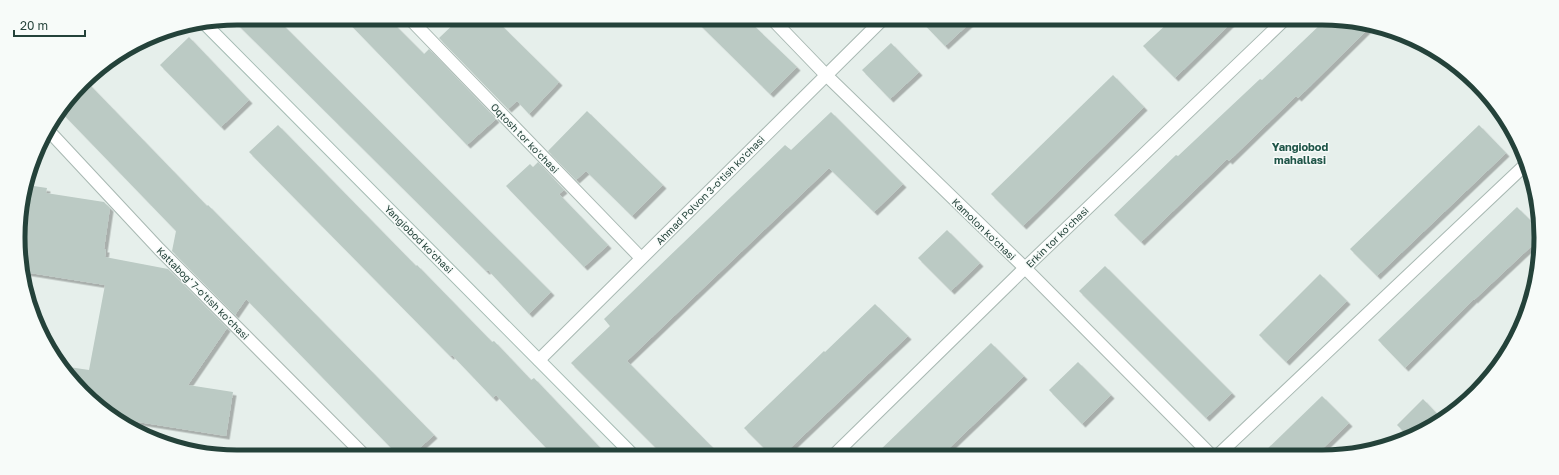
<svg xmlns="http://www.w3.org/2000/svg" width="1559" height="475" viewBox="0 0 1559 475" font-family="'Golos Text',sans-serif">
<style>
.building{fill:#bbcac4;filter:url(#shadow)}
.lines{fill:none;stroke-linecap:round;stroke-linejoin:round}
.street-casing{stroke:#a8b8b2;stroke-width:14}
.secondary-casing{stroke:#a4bbb3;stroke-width:14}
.street{stroke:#fff;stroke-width:12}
.secondary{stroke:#fff;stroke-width:12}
.labels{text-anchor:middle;stroke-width:3;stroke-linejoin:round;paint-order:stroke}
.street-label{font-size:10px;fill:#24423a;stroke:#f7fbf9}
.neighbourhood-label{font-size:11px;font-weight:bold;fill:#1f5548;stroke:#f7fbf9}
.rim{fill:none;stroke:#24423a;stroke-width:5}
</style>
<defs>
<filter id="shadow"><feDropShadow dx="3.5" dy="3.5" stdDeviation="0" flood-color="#0004"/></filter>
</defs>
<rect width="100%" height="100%" fill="#e6efeb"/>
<!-- building -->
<g class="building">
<path d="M238,18H276L551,292L529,314L488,270L486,271L232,19Z"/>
<path d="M344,18L389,19L424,54L429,49L496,119L467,145Z"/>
<path d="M459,19H495L559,82L529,114L517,101L508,109L439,38Z"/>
<path d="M695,20H748L797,67L770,94Z"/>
<path d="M921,21H972L945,46Z"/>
<path d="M1169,22H1232L1175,78L1143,46Z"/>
<path d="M1323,22H1365L1372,25L1298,98L1296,96L1229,161L1227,159L1141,242L1114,215L1176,155L1178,156L1260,79L1262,80Z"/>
<path d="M189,37L249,100L221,127L160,65Z"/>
<path d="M891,43L919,72L890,99L862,70Z"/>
<path d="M1113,75L1144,107L1023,226L991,194Z"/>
<path d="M86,81L207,206L208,205L434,435L414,453H396L246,299L235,315L172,251L176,231L62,113Z"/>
<path d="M587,111L663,185L632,216L586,171L576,180L548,151Z"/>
<path d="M831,112L903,184L874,212L829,168L627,361L719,454H662L571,363L610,326L604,319L785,145L791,150Z"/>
<path d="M278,125L416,266L417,265L492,342L494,341L531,380L534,378L606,454L551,453L496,395L493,398L452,355L450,356L249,152Z"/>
<path d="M1479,125L1506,153L1377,276L1350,249Z"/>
<path d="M538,162L564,190L559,194L608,245L584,267L506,186L530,164L533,167Z"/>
<path d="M27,185L47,188L46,193L104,202L110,208L104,249H106L105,257L168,269L227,328L188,385L233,392L226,436L113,418L62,366L89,370L105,285L24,272L20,209Z"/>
<path d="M1517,207L1537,227V241L1474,300V299L1405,368L1378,340Z"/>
<path d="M947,230L980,263L951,291L918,258Z"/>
<path d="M1105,266L1232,393L1206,418L1079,291Z"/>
<path d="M1320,274L1347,301L1286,362L1259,335Z"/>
<path d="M875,304L908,336L784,454H770L744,428L824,351L825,352Z"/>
<path d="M991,343L1024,376L991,408L943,454H876Z"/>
<path d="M1078,362L1111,395L1082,424L1049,390Z"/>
<path d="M1322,396L1349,423L1316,455H1261Z"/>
<path d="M1423,399L1442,419L1418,434L1409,437L1397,425Z"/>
</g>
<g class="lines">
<!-- street casing -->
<g class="street-casing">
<g id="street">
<path d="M410,19L641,258"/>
<path d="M773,20L826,75L1025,268L1211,455"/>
<path d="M48,130L159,249L362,453"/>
<path d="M539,360L882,20"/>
<path d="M835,454L1025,268L1282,22"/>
<path d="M1218,455L1525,165"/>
</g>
</g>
<!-- secondary casing -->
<g class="secondary-casing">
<path id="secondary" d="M205,24L632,454"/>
</g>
<!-- street -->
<use href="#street" class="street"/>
<!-- secondary -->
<use href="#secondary" class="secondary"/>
</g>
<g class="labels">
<!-- street labels -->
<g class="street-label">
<text transform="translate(525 138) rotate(46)" y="4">Oqtosh tor koʻchasi</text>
<text transform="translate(710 190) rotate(-45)" y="4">Ahmad Polvon 3-o'tish ko'chasi</text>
<text transform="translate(984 229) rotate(44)" y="4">Kamolon ko'chasi</text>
<text transform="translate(1057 237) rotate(-44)" y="4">Erkin tor koʻchasi</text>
<text transform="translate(419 239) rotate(45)" y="4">Yangiobod ko'chasi</text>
<text transform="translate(203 293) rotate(45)" y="4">Kattabog' 7-o'tish ko'chasi</text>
</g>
<!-- neighbourhood labels -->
<g class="neighbourhood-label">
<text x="1300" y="151">Yangiobod<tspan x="1300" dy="13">mahallasi</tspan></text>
</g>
</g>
<!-- crop -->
<path d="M0 0H1559V475H0ZM237 25H1322A212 212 0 0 1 1534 237V238A212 212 0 0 1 1322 450H237A212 212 0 0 1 25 238V237A212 212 0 0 1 237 25Z" fill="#f7fbf9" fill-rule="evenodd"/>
<path class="rim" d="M237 25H1322A212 212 0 0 1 1534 237V238A212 212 0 0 1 1322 450H237A212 212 0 0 1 25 238V237A212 212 0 0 1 237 25Z"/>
<!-- scale -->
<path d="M14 30v6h71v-6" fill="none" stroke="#24423a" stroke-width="2"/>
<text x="20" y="30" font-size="12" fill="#24423a" stroke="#f7fbf9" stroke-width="3" paint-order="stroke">20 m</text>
</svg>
